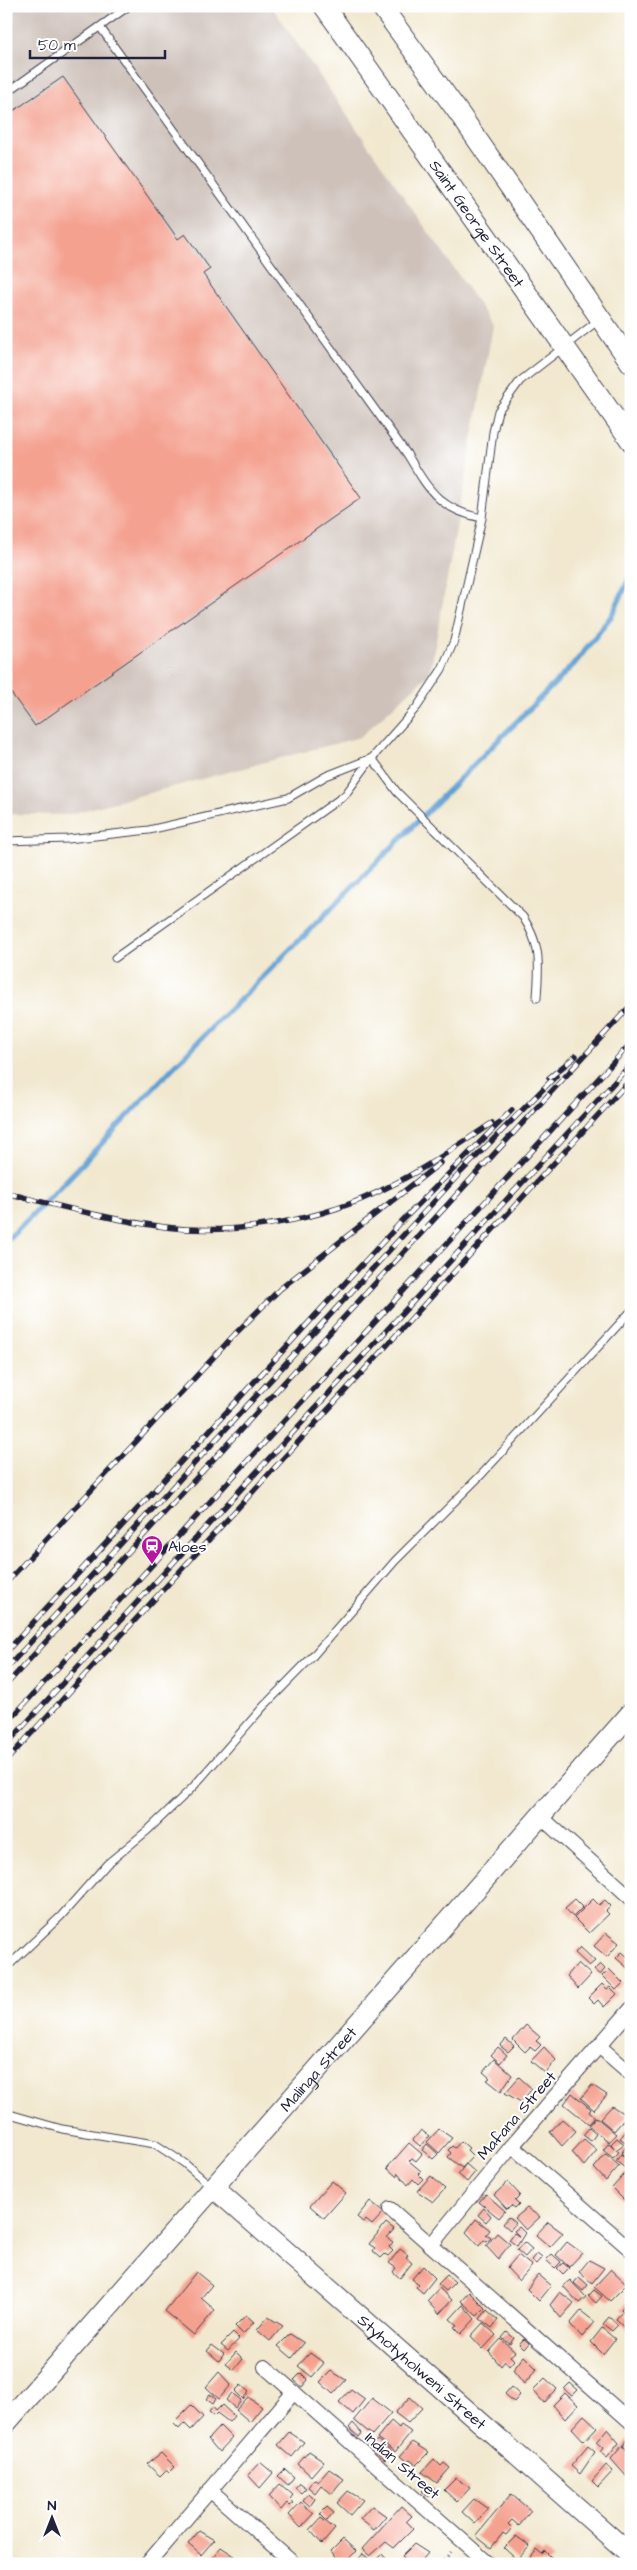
<svg xmlns="http://www.w3.org/2000/svg" width="637" height="2570" viewBox="0 0 637 2570" font-family="'Architects Daughter',sans-serif">
<style>
.industrial{fill:#cec1ba}
.lines{fill:none;stroke-linecap:round;stroke-linejoin:round}
.stream{stroke:#5f9fd2;stroke-width:5.5}
.building{fill:#f4a190}
.lane-casing{stroke:#414051;stroke-width:9}
.street-casing{stroke:#414051;stroke-width:16}
.secondary-casing{stroke:#414051;stroke-width:22}
.path{stroke:#414051;stroke-width:3;stroke-dasharray:1 4;stroke-linecap:butt}
.lane{stroke:#fff;stroke-width:7}
.street{stroke:#fff;stroke-width:14}
.secondary{stroke:#fff;stroke-width:20}
.rail-casing{stroke:#22223b;stroke-width:5.5}
.rail{stroke:#fff;stroke-width:4;stroke-dasharray:11;stroke-linecap:butt}
.labels{text-anchor:middle;stroke-width:4;stroke-linejoin:round;paint-order:stroke}
.street-label{font-size:16px;fill:#22223b;stroke:#fff}
.poi-label{font-size:16px;fill:#22223b;stroke:#fff;text-anchor:start}
</style>
<rect width="100%" height="100%" fill="#fff"/>
<filter id="ink" filterUnits="userSpaceOnUse"><feTurbulence type="fractalNoise" baseFrequency=".02" numOctaves="2"/><feDisplacementMap in="SourceGraphic" scale="10" xChannelSelector="R" yChannelSelector="G"/><feConvolveMatrix kernelMatrix="1 2 1 2 8 2 1 2 1" color-interpolation-filters="sRGB"/></filter>
<filter id="wash" filterUnits="userSpaceOnUse"><feTurbulence type="fractalNoise" baseFrequency=".0096" numOctaves="4" result="noise"/><feDisplacementMap in="SourceGraphic" scale="20" xChannelSelector="R" yChannelSelector="G"/><feGaussianBlur stdDeviation="1.12" result="paint"/><feColorMatrix in="noise" values="0 0 0 0 0 0 0 0 0 0 0 0 0 0 0 0 0 1.4 0 .05"/><feComposite in="paint" operator="in"/></filter>
<g filter="url(#wash)">
<rect width="100%" height="100%" fill="#f1e8cf"/>
<!-- industrial -->
<path class="industrial" d="M6,6H271L493,325L430,673L360,737L66,815L6,814Z"/>
<g class="lines">
<!-- stream -->
<path class="stream" d="M6,1241C89,1162 162,1074 245,995L575,663L612,615L631,575"/>
</g>
<g id="blocks">
<!-- building -->
<g class="building">
<path d="M63,77L178,239L185,234L210,269L203,274L361,498L35,726L6,686V116Z"/>
<path d="M575,1899L583,1907L573,1917L565,1908Z"/>
<path d="M593,1899L599,1905L605,1900L611,1906L606,1911L609,1914L589,1933L574,1918Z"/>
<path d="M606,1933L619,1943L607,1957L594,1946Z"/>
<path d="M580,1947L595,1961L589,1966L575,1953Z"/>
<path d="M622,1952L629,1958L631,1955V1971L616,1958Z"/>
<path d="M578,1963L591,1975L578,1989L567,1976Z"/>
<path d="M600,1964L605,1969L600,1975L594,1970Z"/>
<path d="M609,1969L623,1983L616,1990L602,1976Z"/>
<path d="M602,1984L607,1989L610,1987L617,1994L604,2007L598,2000L594,2004L588,1998Z"/>
<path d="M526,2025L540,2037L536,2041L541,2045L535,2051L530,2047L525,2052L513,2040Z"/>
<path d="M506,2039L514,2046L508,2052L500,2046Z"/>
<path d="M498,2047L507,2055L500,2063L491,2055Z"/>
<path d="M544,2047L556,2060L545,2073L531,2061Z"/>
<path d="M494,2059L512,2075L501,2091L487,2080L490,2078L483,2072Z"/>
<path d="M519,2077L532,2089L521,2102L505,2093Z"/>
<path d="M592,2085L607,2095L594,2110L581,2098Z"/>
<path d="M572,2093L591,2109L589,2112L595,2117L589,2124L564,2104Z"/>
<path d="M612,2106L627,2116L614,2131L600,2119Z"/>
<path d="M596,2117L616,2134L609,2142L589,2126Z"/>
<path d="M562,2119L576,2131L562,2146L550,2132Z"/>
<path d="M631,2126V2147L620,2138Z"/>
<path d="M589,2128L596,2134L591,2141L583,2135Z"/>
<path d="M439,2129L452,2138L439,2153L427,2142Z"/>
<path d="M421,2130L429,2136L420,2146L413,2140Z"/>
<path d="M617,2138L624,2144L616,2150L619,2152L613,2158L603,2150L609,2143L614,2148L611,2144Z"/>
<path d="M584,2139L597,2150L584,2166L572,2152Z"/>
<path d="M461,2141L469,2148L467,2150L473,2156L462,2168L448,2157L451,2153L448,2150L452,2146L455,2148Z"/>
<path d="M409,2143L422,2154L416,2161L412,2158L409,2161L421,2171L418,2174L423,2179L418,2184L413,2179L408,2185L398,2173L396,2176L387,2168Z"/>
<path d="M427,2144L438,2154L433,2159L422,2150Z"/>
<path d="M627,2146L631,2150V2155L627,2159L621,2153Z"/>
<path d="M606,2154L619,2166L606,2181L594,2168Z"/>
<path d="M621,2154L630,2162L625,2168L616,2161Z"/>
<path d="M466,2164L475,2172L467,2182L458,2174Z"/>
<path d="M631,2167V2195L625,2201L612,2188Z"/>
<path d="M431,2176L445,2189L433,2202L417,2191Z"/>
<path d="M332,2181L346,2193L324,2218L310,2206Z"/>
<path d="M508,2182L520,2195L515,2200L519,2204L515,2208L511,2205L507,2209L494,2195Z"/>
<path d="M486,2194L505,2211L499,2218L479,2202Z"/>
<path d="M370,2201L384,2212L372,2225L366,2220L364,2223L357,2217Z"/>
<path d="M484,2208L491,2216L486,2222L478,2215Z"/>
<path d="M527,2208L540,2217L526,2230L515,2218Z"/>
<path d="M509,2217L516,2223L510,2230L503,2224Z"/>
<path d="M476,2219L490,2230L486,2235L491,2238L487,2242L484,2240L479,2246L466,2232Z"/>
<path d="M548,2222L563,2233L550,2247L536,2235Z"/>
<path d="M386,2223L394,2229L387,2238L393,2242L389,2247L393,2251L388,2256L385,2254L381,2258L373,2251L375,2248L369,2244Z"/>
<path d="M519,2227L525,2233L517,2246L509,2240L514,2233L520,2237L514,2231Z"/>
<path d="M497,2233L510,2244L498,2259L486,2246Z"/>
<path d="M524,2242L532,2249L525,2257L517,2250Z"/>
<path d="M567,2242L582,2253L569,2267L556,2255Z"/>
<path d="M400,2249L408,2255L406,2258L412,2263L400,2278L393,2272L396,2268L389,2263Z"/>
<path d="M537,2253L542,2257L536,2264L531,2260Z"/>
<path d="M552,2254L561,2262L555,2268L546,2260Z"/>
<path d="M518,2255L532,2266L519,2281L507,2268Z"/>
<path d="M589,2260L604,2268L592,2283L579,2272Z"/>
<path d="M563,2263L569,2268L563,2274L557,2268Z"/>
<path d="M423,2266L435,2278L423,2293L416,2287L419,2284L412,2279Z"/>
<path d="M611,2269L627,2284L610,2301L594,2287Z"/>
<path d="M196,2272L212,2285L201,2298L215,2310L194,2335L165,2311Z"/>
<path d="M447,2275L455,2282L446,2291L438,2284Z"/>
<path d="M538,2275L551,2286L539,2301L527,2289Z"/>
<path d="M579,2277L588,2285L583,2291L574,2283Z"/>
<path d="M570,2280L586,2297L579,2303L563,2286Z"/>
<path d="M439,2288L452,2300L439,2314L427,2301Z"/>
<path d="M594,2290L602,2296L596,2303L588,2296Z"/>
<path d="M469,2292L485,2308L477,2316L461,2301Z"/>
<path d="M560,2292L574,2303L561,2318L550,2305Z"/>
<path d="M631,2298V2318L621,2309Z"/>
<path d="M463,2305L475,2319L461,2334L454,2327L457,2325L450,2319Z"/>
<path d="M487,2310L498,2320L492,2328L480,2319Z"/>
<path d="M581,2311L595,2322L582,2337L570,2324Z"/>
<path d="M622,2312L631,2320L630,2332L616,2319Z"/>
<path d="M246,2315L254,2322L243,2334L235,2326Z"/>
<path d="M268,2317L283,2326L270,2341L257,2330Z"/>
<path d="M609,2317L618,2325L612,2331L603,2324Z"/>
<path d="M483,2323L496,2335L483,2349L471,2336Z"/>
<path d="M602,2328L615,2339L603,2354L591,2342Z"/>
<path d="M507,2332L514,2338L510,2344L502,2338Z"/>
<path d="M233,2333L239,2339L228,2351L221,2345Z"/>
<path d="M290,2334L304,2343L292,2358L278,2346Z"/>
<path d="M501,2339L515,2352L510,2356L514,2360L509,2366L505,2361L501,2366L489,2352Z"/>
<path d="M524,2339L529,2343L524,2349L519,2344Z"/>
<path d="M212,2345L224,2354L219,2361L207,2351Z"/>
<path d="M236,2352L243,2359L234,2370L226,2364Z"/>
<path d="M310,2353L324,2363L312,2377L298,2366Z"/>
<path d="M524,2356L537,2369L524,2384L513,2370Z"/>
<path d="M331,2371L346,2380L333,2394L320,2382Z"/>
<path d="M219,2372L231,2385L219,2399L206,2387Z"/>
<path d="M301,2373L308,2380L302,2387L294,2380Z"/>
<path d="M545,2378L557,2389L544,2403L533,2390Z"/>
<path d="M570,2383L578,2390L572,2396L564,2389Z"/>
<path d="M241,2385L249,2392L243,2399L235,2391Z"/>
<path d="M511,2387L520,2395L514,2402L505,2394Z"/>
<path d="M351,2389L365,2399L353,2414L339,2402Z"/>
<path d="M232,2393L241,2400L235,2408L226,2400Z"/>
<path d="M565,2393L578,2405L565,2419L553,2405Z"/>
<path d="M210,2394L216,2399L213,2404L206,2399Z"/>
<path d="M248,2397L262,2407L250,2422L236,2410Z"/>
<path d="M410,2397L422,2408L408,2423L395,2413Z"/>
<path d="M372,2398L391,2413L372,2435L354,2420Z"/>
<path d="M191,2405L203,2417L191,2430L184,2423L179,2429L173,2423Z"/>
<path d="M222,2405L234,2416L229,2422L217,2413L214,2416L209,2412L213,2407L216,2411Z"/>
<path d="M584,2415L597,2427L584,2441L572,2428Z"/>
<path d="M391,2421L399,2428L401,2425L411,2432L395,2452L377,2438Z"/>
<path d="M353,2423L362,2433L359,2437L349,2428Z"/>
<path d="M220,2426L232,2438L219,2452L208,2439Z"/>
<path d="M607,2429L619,2443L607,2458L600,2452L603,2448L596,2442Z"/>
<path d="M289,2432L304,2442L292,2457L278,2445Z"/>
<path d="M629,2438L631,2440V2452L623,2446Z"/>
<path d="M377,2440L391,2451L385,2460L371,2447Z"/>
<path d="M413,2442L429,2452L416,2465L410,2460L407,2462L400,2456Z"/>
<path d="M588,2446L595,2452L580,2474L571,2466Z"/>
<path d="M622,2446L631,2454V2473L627,2477L611,2459Z"/>
<path d="M309,2451L324,2461L311,2476L298,2464Z"/>
<path d="M161,2453L175,2467L169,2473L166,2470L160,2476L147,2464Z"/>
<path d="M434,2459L441,2466L444,2463L450,2468L437,2483L422,2472Z"/>
<path d="M260,2462L273,2473L260,2488L248,2475Z"/>
<path d="M606,2465L613,2471L598,2487L592,2481Z"/>
<path d="M285,2469L294,2477L288,2485L278,2476Z"/>
<path d="M329,2469L344,2479L332,2494L321,2485L315,2493L308,2487L314,2479L318,2482Z"/>
<path d="M456,2478L470,2488L457,2502L444,2490Z"/>
<path d="M299,2483L306,2488L301,2493L295,2488Z"/>
<path d="M280,2484L293,2495L290,2499L294,2503L290,2506L287,2503L281,2510L269,2496Z"/>
<path d="M429,2484L435,2490L428,2497L422,2491Z"/>
<path d="M348,2491L363,2500L350,2515L337,2503Z"/>
<path d="M309,2493L315,2499L310,2506L303,2500Z"/>
<path d="M511,2494L531,2511L519,2526L512,2520L508,2524L512,2528L506,2535L503,2533L491,2548L476,2536Z"/>
<path d="M474,2499L488,2509L475,2524L462,2512Z"/>
<path d="M301,2502L314,2514L301,2528L289,2515Z"/>
<path d="M372,2506L386,2516L374,2530L360,2519Z"/>
<path d="M401,2506L412,2516L406,2522L413,2529L394,2548L386,2542L370,2556L362,2549Z"/>
<path d="M327,2507L334,2513L327,2521L320,2514Z"/>
<path d="M321,2518L335,2529L322,2544L310,2530Z"/>
<path d="M199,2531L214,2540L201,2555L188,2544Z"/>
<path d="M516,2536L530,2546L517,2560L504,2548Z"/>
<path d="M343,2539L356,2551L344,2564H341L331,2551Z"/>
<path d="M414,2544L428,2553L419,2564H411L402,2556Z"/>
<path d="M221,2547L236,2557L230,2564H214L210,2560Z"/>
<path d="M537,2550L542,2554L545,2551L553,2559L549,2564H525Z"/>
<path d="M363,2554L373,2562L382,2554L389,2562L354,2564Z"/>
</g>
</g>
</g>
<g filter="url(#ink)">
<use href="#blocks" fill-opacity="0" stroke="#414051" stroke-width="1"/>
<g class="lines">
<!-- lane casing -->
<g class="lane-casing">
<g id="lane">
<path d="M100,27L407,454C428,489 439,510 482,518"/>
<path d="M6,93L129,6"/>
<path d="M6,841L68,839L149,830L288,798L326,776L372,758L417,707L442,669L454,641L482,518L493,432L498,411L520,381L600,319"/>
<path d="M115,958L345,795L372,758L397,792L523,917C542,947 539,964 537,998"/>
<path d="M6,1968L61,1916L107,1864L148,1830L193,1787L263,1707L312,1657L395,1561L482,1474L631,1311"/>
<path d="M6,2113L62,2129L155,2144L184,2163L211,2186"/>
</g>
</g>
<!-- street casing -->
<g class="street-casing">
<g id="street">
<path d="M540,1816L631,1898"/>
<path d="M599,2046L631,2074"/>
<path d="M512,2146L631,2250"/>
<path d="M390,2209L631,2422"/>
<path d="M431,2245L512,2146L631,2009"/>
<path d="M265,2367L489,2564"/>
<path d="M210,2490L294,2564"/>
<path d="M147,2564L294,2392"/>
</g>
</g>
<!-- secondary casing -->
<g class="secondary-casing">
<g id="secondary">
<path id="s1" d="M324,6L631,441"/>
<path d="M381,6L461,116L631,363"/>
<path id="s2" d="M213,2187L631,2555"/>
<path id="s3" d="M6,2423L631,1713"/>
</g>
</g>
<!-- path -->
<path class="path" d="M441,2564L451,2552"/>
<!-- lane -->
<use href="#lane" class="lane"/>
<!-- street -->
<use href="#street" class="street"/>
<!-- secondary -->
<use href="#secondary" class="secondary"/>
<!-- rail casing -->
<g class="rail-casing">
<g id="rail">
<path d="M549,1078L576,1056"/>
<path d="M6,1193C59,1206 111,1220 165,1227C234,1236 324,1220 386,1188C423,1170 457,1146 492,1123"/>
<path d="M6,1583L235,1334L280,1289L440,1163"/>
<path d="M6,1652L402,1221L512,1110"/>
<path d="M6,1669L461,1172L556,1076"/>
<path d="M6,1685L631,1005"/>
<path d="M6,1724L631,1043"/>
<path d="M6,1745L631,1064"/>
<path d="M6,1761L631,1079"/>
</g>
</g>
<!-- rail -->
<use href="#rail" class="rail"/>
</g>
</g>
<!-- icons -->
<defs>
<g id="station-pin" transform="scale(1.125)"><path d="M0 17L-7.5 6A9.5 9.5 0 1 1 7.5 6Z" fill="#b5179e" stroke="#fff"/><path d="M-3-6H3Q5-6 5-4V2Q5 4 3 4L4.5 6H3L1.5 4h-3L-3 6H-4.5L-3 4Q-5 4-5 2V-4Q-5-6-3-6ZM-3.5-4v3h7v-3ZM-3.5 1v1.5H-2V1ZM2 1v1.5H3.5V1Z" fill="#fff"/></g>
</defs>
<g fill-rule="evenodd">
<use href="#station-pin" x="152" y="1546"/>
</g>
<g class="labels">
<!-- street labels -->
<g class="street-label">
<text dy="6" stroke="none"><textPath href="#s1" startOffset="266">Saint George Street</textPath></text>
<text dy="6" stroke="none"><textPath href="#s3" startOffset="472">Malinga Street</textPath></text>
<text transform="translate(516 2115) rotate(-49)" y="6">Mafana Street</text>
<text dy="6" stroke="none"><textPath href="#s2" startOffset="279">Styhotyholweni Street</textPath></text>
<text transform="translate(403 2465) rotate(41)" y="6">Indian Street</text>
</g>
<!-- poi labels -->
<g class="poi-label">
<text x="168" y="1552">Aloes</text>
</g>
</g>
<!-- margin -->
<rect width="637" height="2570" fill="none" stroke="#fff" stroke-width="25"/>
<!-- north arrow -->
<g transform="translate(52 2518)" stroke="#ffffff" stroke-width="4" paint-order="stroke">
<path d="M0-4L9 19L0 12L-9 19Z" fill="#22223b"/>
<text y="-8" font-size="14" font-weight="bold" text-anchor="middle" fill="#22223b">N</text>
</g>
<!-- scale -->
<path d="M30 50v8h135v-8" fill="none" stroke="#22223b" stroke-width="2.5"/>
<text x="38" y="50" font-size="15" fill="#22223b" stroke="#ffffff" stroke-width="4" paint-order="stroke">50 m</text>
</svg>
